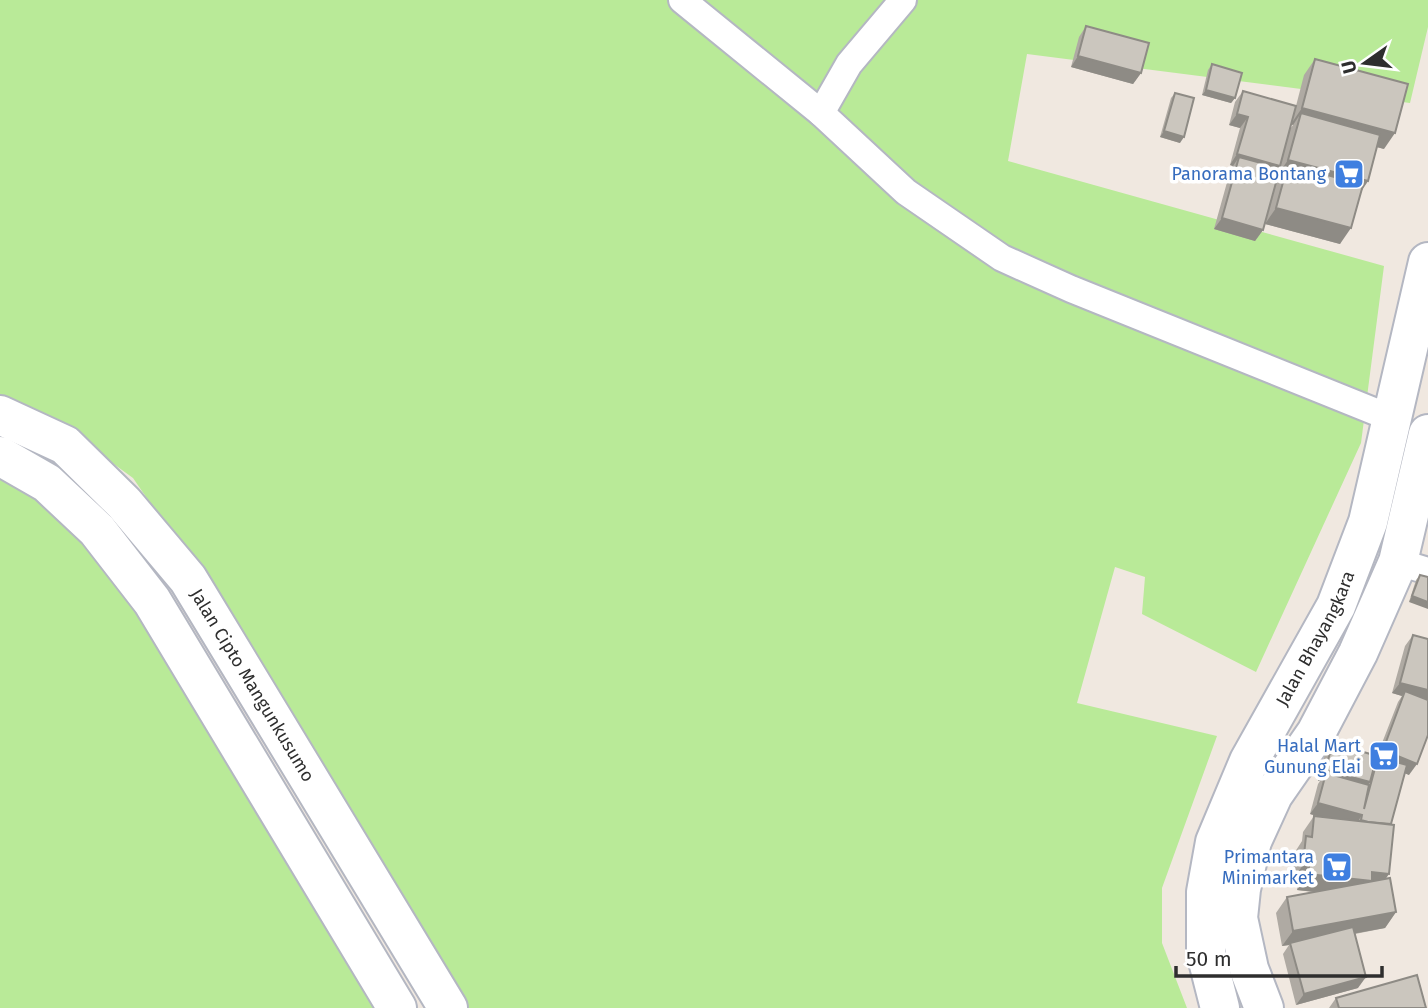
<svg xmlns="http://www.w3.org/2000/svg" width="1428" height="1008" viewBox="0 0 1428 1008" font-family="'Fira Sans',sans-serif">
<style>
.green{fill:#b9ea98}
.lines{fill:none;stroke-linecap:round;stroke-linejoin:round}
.street-casing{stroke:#b4b7c2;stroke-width:30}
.secondary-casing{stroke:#b4b7c2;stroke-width:42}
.street{stroke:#fff;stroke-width:26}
.secondary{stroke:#fff;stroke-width:38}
.wall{fill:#afaaa3;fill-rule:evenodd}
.shaded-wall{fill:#8e8b85}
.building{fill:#cbc6be;stroke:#8e8b85;stroke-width:2}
.labels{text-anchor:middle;stroke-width:7;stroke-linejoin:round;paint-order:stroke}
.shop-label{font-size:18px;fill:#366cbe;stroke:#fff;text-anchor:end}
.street-label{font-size:18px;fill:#2e2e2e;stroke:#fff}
</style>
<rect width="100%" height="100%" fill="#f0e8e0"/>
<!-- green -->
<g class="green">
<path d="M0,0H1428V27L1410,103L1027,54L1008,161L1384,266L1361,443L1256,672L1142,614L1145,577L1115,567L1077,703L1217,736L1162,888V943L1187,1008H468L230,619L133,478L63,427L0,398Z"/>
<path d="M0,475L33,489L143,608L377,1008H0Z"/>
</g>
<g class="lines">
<!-- street casing -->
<g class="street-casing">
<g id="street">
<path d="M682,0L821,113L906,192L1002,258L1071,289L1391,418"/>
<path d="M821,113L849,64L903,0"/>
<path d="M1398,562L1428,571"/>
</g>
</g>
<!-- secondary casing -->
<g class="secondary-casing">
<g id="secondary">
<path id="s1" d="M0,415L65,445L124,503L188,579L448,1008"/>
<path d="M0,456L47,483L97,530L152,601L397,1008"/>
<path id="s2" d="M1220,1008L1206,953V892L1215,842L1249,761L1336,606L1368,522L1428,262"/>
<path d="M1264,1008L1249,969L1238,918L1241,889L1252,841L1273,795L1316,733L1358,653L1398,562L1428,434"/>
</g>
</g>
<!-- street -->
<use href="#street" class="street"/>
<!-- secondary -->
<use href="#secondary" class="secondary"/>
</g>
<!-- wall -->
<g class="wall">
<path d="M1086,26L1141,73L1133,84L1071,67L1079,37Z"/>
<path d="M1315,59L1384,149L1377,147L1368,181L1361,192L1340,244L1265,224L1277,180L1279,176H1278L1263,230L1255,241L1214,229L1231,168L1233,166L1230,165L1240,128L1229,125L1235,102L1243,91L1296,106L1304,75ZM1291,124L1293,125L1290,129L1279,168H1278Z"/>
<path d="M1212,64L1235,98L1231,103L1202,95L1208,70Z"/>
<path d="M1175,93L1180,143L1160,137L1171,98Z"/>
<path d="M1420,575L1428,577L1409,602L1416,580Z"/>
<path d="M1413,635L1409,775L1405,773L1391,824L1385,879L1396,912L1385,928L1355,934L1358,988L1296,1005L1283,954L1289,945L1282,946L1276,913L1287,897L1314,892L1297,890L1298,882L1292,881L1295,852L1302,841L1303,832L1314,816L1319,817L1310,814L1318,784L1320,781H1318L1325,754L1333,743L1375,761L1398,702L1402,696L1392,693L1405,646Z"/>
<path d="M1336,998L1426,1008H1329Z"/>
</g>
<!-- shaded-wall -->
<g class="shaded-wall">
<path d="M1078,56L1141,73L1133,84L1071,67Z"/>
<path d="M1206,90L1235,98L1231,103L1202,95Z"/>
<path d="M1302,108L1395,133L1384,149L1298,126L1301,113L1293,125L1291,124Z"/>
<path d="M1237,114L1248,117L1240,128L1229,125Z"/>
<path d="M1164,131L1184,137L1180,143L1160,137Z"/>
<path d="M1237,154L1280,166L1272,177L1239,157L1233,166L1230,165Z"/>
<path d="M1288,160L1368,181L1357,197L1288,164L1279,176H1277Z"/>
<path d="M1276,208L1351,228L1340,244L1265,224Z"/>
<path d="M1222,218L1263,230L1255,241L1214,229Z"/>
<path d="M1412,596L1428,602V609L1409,602Z"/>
<path d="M1400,683L1428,690V703L1405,691L1402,696L1392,693Z"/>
<path d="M1383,750L1417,764L1409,775L1377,762L1378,757Z"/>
<path d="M1325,770L1370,782L1362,793L1326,773L1320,781H1318Z"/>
<path d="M1318,803L1362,815L1355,826L1310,814Z"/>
<path d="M1303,865L1309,866L1298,882L1292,881Z"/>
<path d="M1372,872L1389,874L1378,890L1360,897L1297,890L1308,874Z"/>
<path d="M1396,912L1385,928L1291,945L1290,943L1289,945L1282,946L1293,931Z"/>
<path d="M1366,977L1358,988L1296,1005L1304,994Z"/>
</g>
<!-- building -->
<g class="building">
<path d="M1086,26L1149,43L1141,73L1078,56Z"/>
<path d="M1315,59L1408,84L1395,133L1302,108Z"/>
<path d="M1212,64L1242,73L1235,98L1206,90Z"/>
<path d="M1243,91L1296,106L1280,166L1237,154L1248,117L1237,114Z"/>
<path d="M1175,93L1194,98L1184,137L1164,131Z"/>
<path d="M1301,113L1380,135L1368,181L1288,160Z"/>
<path d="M1239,157L1280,168L1263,230L1222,218Z"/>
<path d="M1288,164L1363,185L1351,228L1276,208Z"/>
<path d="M1420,575L1428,577V602L1412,596Z"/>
<path d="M1413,635L1428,639V690L1400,683Z"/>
<path d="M1405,691L1428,700V735L1417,764L1383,750Z"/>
<path d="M1333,743L1377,756L1370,782L1325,770Z"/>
<path d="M1378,757L1407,765L1391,824L1368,822L1361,820L1362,815L1318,803L1326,773L1369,785L1364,809Z"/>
<path d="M1314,816L1394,825L1389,874L1372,872V881L1308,874L1309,866L1303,865L1306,836L1312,837Z"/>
<path d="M1390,878L1396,912L1293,931L1287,897Z"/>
<path d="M1353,927L1366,977L1304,994L1290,943Z"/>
<path d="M1417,975L1426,1008H1339L1336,998Z"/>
</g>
<!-- icons -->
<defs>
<g id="supermarket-square" transform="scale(1.575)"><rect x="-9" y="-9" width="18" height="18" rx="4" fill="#3f7fe0" stroke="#fff"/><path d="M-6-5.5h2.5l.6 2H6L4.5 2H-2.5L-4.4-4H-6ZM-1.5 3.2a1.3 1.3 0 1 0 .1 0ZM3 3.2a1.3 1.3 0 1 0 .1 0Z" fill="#fff"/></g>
</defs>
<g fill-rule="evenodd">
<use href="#supermarket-square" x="1349" y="174"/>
<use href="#supermarket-square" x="1384" y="756"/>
<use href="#supermarket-square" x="1337" y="867"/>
</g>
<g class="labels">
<!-- shop labels -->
<g class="shop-label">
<text x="1326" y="180">Panorama Bontang</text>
<text x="1361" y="752">Halal Mart<tspan x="1361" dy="21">Gunung Elai</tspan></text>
<text x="1314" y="863">Primantara<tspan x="1314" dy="21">Minimarket</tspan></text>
</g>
<!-- street labels -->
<g class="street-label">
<text dy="6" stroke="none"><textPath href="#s2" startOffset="396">Jalan Bhayangkara</textPath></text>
<text dy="6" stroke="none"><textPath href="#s1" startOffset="378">Jalan Cipto Mangunkusumo</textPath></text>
</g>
</g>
<!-- north arrow -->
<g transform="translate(1365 63) rotate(256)" stroke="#ffffff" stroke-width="5" paint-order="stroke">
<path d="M0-5L12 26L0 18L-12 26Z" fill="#2e2e2e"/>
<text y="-10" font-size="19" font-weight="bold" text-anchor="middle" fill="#2e2e2e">U</text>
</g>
<!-- scale -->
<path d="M1176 966v10h206v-10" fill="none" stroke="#2e2e2e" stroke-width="3.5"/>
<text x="1186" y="966" font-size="21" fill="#2e2e2e" stroke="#ffffff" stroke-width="5" paint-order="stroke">50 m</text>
</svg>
